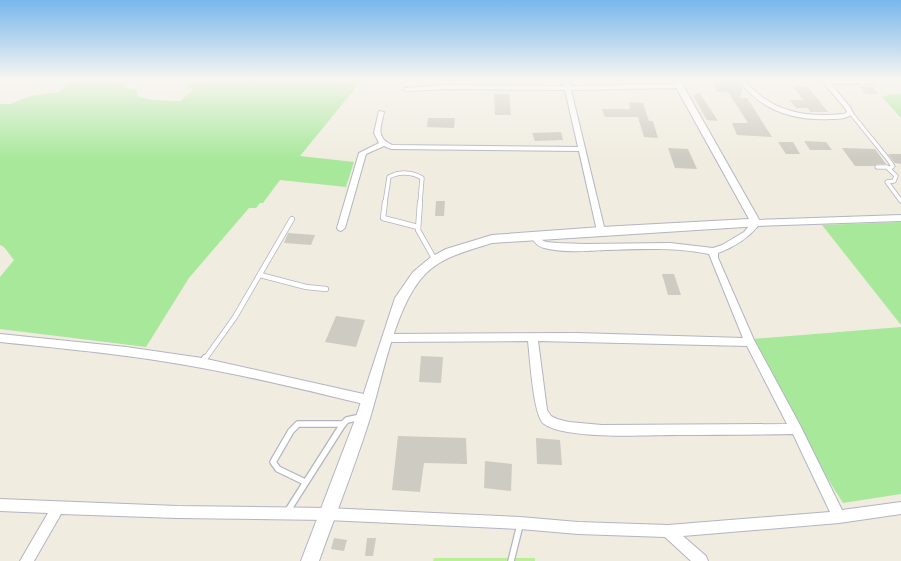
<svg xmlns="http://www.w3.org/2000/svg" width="901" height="561" viewBox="0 0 901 561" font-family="Barlow,sans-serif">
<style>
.green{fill:#a8e89b}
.pitch{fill:#bbef97}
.building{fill:#cecbc2}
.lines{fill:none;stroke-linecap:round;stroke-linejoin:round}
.service-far2-casing{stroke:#b4b4c2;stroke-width:5}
.service-far1-casing{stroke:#b4b4c2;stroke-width:6}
.service-casing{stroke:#b4b4c2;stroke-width:8}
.minor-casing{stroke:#b4b4c2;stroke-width:2}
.tertiary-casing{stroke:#b4b4c2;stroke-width:2}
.service-far2{stroke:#fff;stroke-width:3.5}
.service-far1{stroke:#fff;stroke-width:4.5}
.service{stroke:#fff;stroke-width:5.5}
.minor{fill:#fff;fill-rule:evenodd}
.tertiary{fill:#fff;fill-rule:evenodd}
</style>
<rect width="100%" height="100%" fill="#f0ece0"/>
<!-- green -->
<g class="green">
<path d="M72,80H133L124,88L136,89L138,97L153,100L180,101L193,90L186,85L190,81L362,80L300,156L354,162L346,187L280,180L263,203H260L256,208H249L189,278L146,347L0,329V277L14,260L4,247L0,245V104H10L31,96L59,92Z"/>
<path d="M891,94H901V118L882,97Z"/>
<path d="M901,222V325L822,225Z"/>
<path d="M901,327V494L843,503L811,452L752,339Z"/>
</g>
<!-- pitch -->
<path class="pitch" d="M434,558H535V561H433Z"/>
<!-- building -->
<g class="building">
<path d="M712,81H735L739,84L742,89L740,98H747L772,137L737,135L732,123H748L728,92H717Z"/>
<path d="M793,86H807L828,112H810L808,108H796L790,100H803Z"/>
<path d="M859,86H872L879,94H866Z"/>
<path d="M699,92L718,121L707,120L693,96Z"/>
<path d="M494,94H509L511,115H495Z"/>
<path d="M629,102L643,103L649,121H653L658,138L644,137L638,117H605L602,109H630Z"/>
<path d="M428,118H455L454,128L427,127Z"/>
<path d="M561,132L563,140L535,141L532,133Z"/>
<path d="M804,141L826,142L832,150H810Z"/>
<path d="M778,142H793L800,154H786Z"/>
<path d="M668,148L688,149L697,169L675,168Z"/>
<path d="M842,148L875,149L886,164H877L874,166H855Z"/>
<path d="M888,154H901V164L895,163Z"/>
<path d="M436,201H445L444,216H435Z"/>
<path d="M288,233L315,235L311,245L284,243Z"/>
<path d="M662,274H674L681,295H668Z"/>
<path d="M336,316L365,320L356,347L325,342Z"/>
<path d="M421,356L443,357L441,383L419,382Z"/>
<path d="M398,436L466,438L467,464L424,463L420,492L392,490Z"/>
<path d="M536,438L560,440L562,465L537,464Z"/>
<path d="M485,461L512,464L511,491L484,488Z"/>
<path d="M334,538L347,540L344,551L331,549Z"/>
<path d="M367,538H376L373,556H365Z"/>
</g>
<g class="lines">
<!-- service-far2 casing -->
<g class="service-far2-casing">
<g id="service-far2">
<path d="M850,112L888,159L893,166L889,169"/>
<path d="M877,167H887L896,176L894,181L887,182L901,201"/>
<path d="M385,203L389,177C399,171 412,172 422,178L420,203"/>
</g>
</g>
<!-- service-far1 casing -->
<g class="service-far1-casing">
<g id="service-far1">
<path d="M385,202L383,218L418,227"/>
<path d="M420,202L418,230L435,260"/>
<path d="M260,275L306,287L326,289"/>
<path d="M205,359L235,317L292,219"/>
</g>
</g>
<!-- service casing -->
<g class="service-casing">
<g id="service">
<path d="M202,363L205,358"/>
<path d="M305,482L278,469L273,462L291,431L298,424H343"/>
<path d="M287,512L343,424L347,420L361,417"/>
<path d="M511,561L520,525"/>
</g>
</g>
<!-- minor casing -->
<g class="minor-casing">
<g id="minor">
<path d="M563,80H569L571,86L678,84L681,86L678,88L571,90L605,231L604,233L601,234L597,231L579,151L391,149L384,146L366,154L345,228L341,231L338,230L337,228L359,153L379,143L374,133L379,111L384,112C381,127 375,137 392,145L578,147L565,90L446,89L406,91L404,90V88L446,85L564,86Z"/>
<path d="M739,80H745C769,112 807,118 844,114L847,112L845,108L821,80L877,81L874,83L831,84L850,107L853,113C847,119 839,119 831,119C794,121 761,111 739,80Z"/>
<path d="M901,215V221L758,226C747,239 734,247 718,253V258L754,340L800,425L842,510L901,502V514L839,523L683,536L706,556L708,561H691L665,537L578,534L520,529L327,520L177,518L61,514L34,561H20L48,513L0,511V499L177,506L327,508L520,517L578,522L668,525L830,512L793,434C754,435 715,435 677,435C648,435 566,440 544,424C533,416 530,357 528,341L387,342L384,341L382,338L384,335L387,334L577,333L743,338L709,254C675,247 640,249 605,250C586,251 563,253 544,248C537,246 534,242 531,236L535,233L538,234L542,240L546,242L558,243L584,244L670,243L713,248L722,245L744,232L753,221L756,220ZM538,341L747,346L787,424L602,425L569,422L557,419L551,416L547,410Z"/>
<path d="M0,334L126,347L202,358L368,395L372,396L373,400L372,404L368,405C313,392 258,378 202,368C135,355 67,349 0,342Z"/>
</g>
</g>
<!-- tertiary casing -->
<g class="tertiary-casing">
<path id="tertiary" d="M672,80H680L761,223L760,226L492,243C467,251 438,257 420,280C394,313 383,375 371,415C356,464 336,513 319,561H301L356,417L395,298L413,272L431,257L446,249L492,235L601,227L749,219Z"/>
</g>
<!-- service-far2 -->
<use href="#service-far2" class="service-far2"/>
<!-- service-far1 -->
<use href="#service-far1" class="service-far1"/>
<!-- service -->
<use href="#service" class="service"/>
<!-- minor -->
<use href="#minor" class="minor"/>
<!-- tertiary -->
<use href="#tertiary" class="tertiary"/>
</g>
<!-- sky -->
<linearGradient id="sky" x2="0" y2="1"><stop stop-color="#78b7ed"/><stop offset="0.5" stop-color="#f8f6f1"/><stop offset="1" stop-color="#f8f6f1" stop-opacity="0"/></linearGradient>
<rect width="901" height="159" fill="url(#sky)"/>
</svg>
